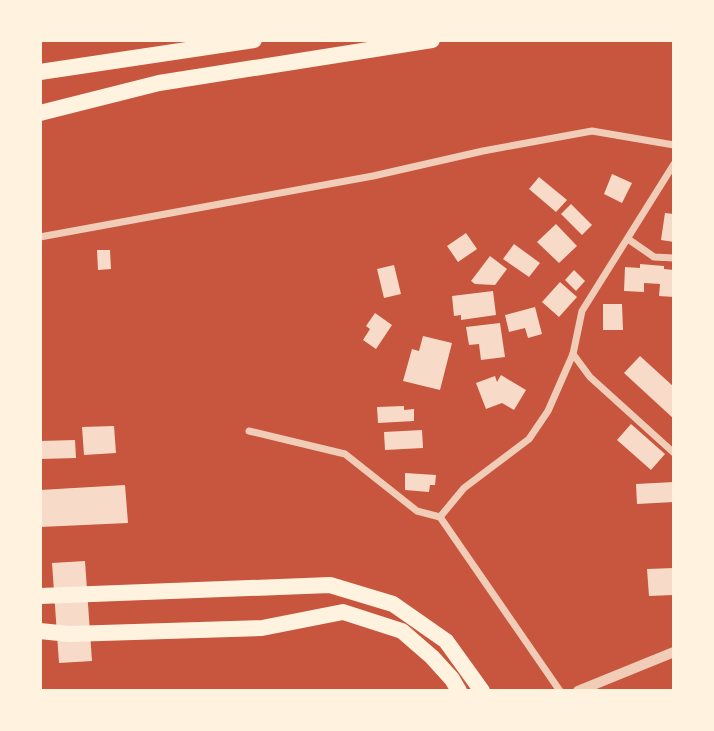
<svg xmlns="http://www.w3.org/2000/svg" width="714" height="731" viewBox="0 0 714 731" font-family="'Source Sans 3',sans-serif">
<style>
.building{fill:#f7dbc8}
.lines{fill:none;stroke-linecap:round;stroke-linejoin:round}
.minor{stroke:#f1ccb7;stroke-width:7}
.tertiary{stroke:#f1ccb7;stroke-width:10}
.motorway{stroke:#fff3e0;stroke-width:16}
</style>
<rect width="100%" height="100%" fill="#c8553d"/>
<!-- building -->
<g class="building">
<path d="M612,174L632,183L622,203L604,194Z"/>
<path d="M539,177L567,200L556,212L529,189Z"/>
<path d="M571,204L592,225L582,235L561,214Z"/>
<path d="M665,213L674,214V242L661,240Z"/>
<path d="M556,224L577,246L559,263L537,242Z"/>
<path d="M466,233L477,249L458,262L447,246Z"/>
<path d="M514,244L540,263L529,277L503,259Z"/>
<path d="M97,250H110L111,269L98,270Z"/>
<path d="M490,256L507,269L495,285L475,284L471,281Z"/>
<path d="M640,264L664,266V269L674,270V297L659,296L660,284L644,283V292L624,291L625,267L640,268Z"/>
<path d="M394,265L401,294L384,298L377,269Z"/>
<path d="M574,270L585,281L576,291L565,280Z"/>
<path d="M560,282L577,297L559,317L542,302Z"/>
<path d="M493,291L496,315L461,320V315L454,316L452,296Z"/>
<path d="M603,304H622L623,330H603Z"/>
<path d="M535,307L542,334L528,338L525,328L509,332L505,315Z"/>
<path d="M375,313L392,325L376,349L363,340L370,329L366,326Z"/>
<path d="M500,323L505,357L481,360L479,344L469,345L466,327Z"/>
<path d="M423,336L452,343L440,390L403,381L412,349L419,351Z"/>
<path d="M640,356L674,387V419L624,373Z"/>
<path d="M501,375L526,390L514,410L502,403L486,409L476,383L495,376L497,382Z"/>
<path d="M404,406V410L414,409V421L378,423L377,407Z"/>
<path d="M631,424L665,454L651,470L617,440Z"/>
<path d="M114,426L116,453L84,455L82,427Z"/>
<path d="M422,430L423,448L385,450L384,432Z"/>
<path d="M75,440L76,458L40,459V441Z"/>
<path d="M405,473L436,475L435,485H430L429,492L405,490Z"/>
<path d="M674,482V502L637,504L636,484Z"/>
<path d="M125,485L128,523L40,527V490Z"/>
<path d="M85,561L92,661L59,663L52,563Z"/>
<path d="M674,568V595L649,596L647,569Z"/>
</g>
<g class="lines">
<!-- minor -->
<g class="minor">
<path d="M40,237L373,176L483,151L592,131L674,145"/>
<path d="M628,239L654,257L674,258"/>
<path d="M573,354L590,377L674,453"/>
<path d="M249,431L345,454L417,511L440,517L560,691"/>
<path d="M440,517L464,488L529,439L548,411L573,354L582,311L674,164"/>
</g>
<!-- tertiary -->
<path class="tertiary" d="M578,691L674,652"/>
<!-- motorway -->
<g class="motorway">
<path d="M40,72L254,40"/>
<path d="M40,113L159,83L432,40"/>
<path d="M40,596L330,585L393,604L446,641L482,691"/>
<path d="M40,631L69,634L262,628L343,612L402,631L432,657L452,679L459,691"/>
</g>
</g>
<!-- border -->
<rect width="714" height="731" fill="none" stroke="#fff3e0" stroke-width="84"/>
</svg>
